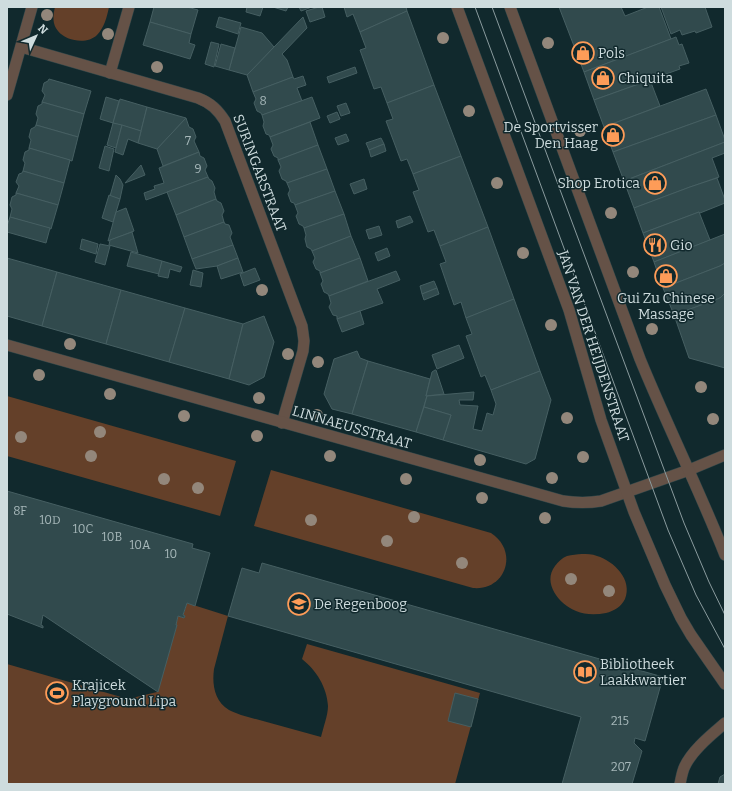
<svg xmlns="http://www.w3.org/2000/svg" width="732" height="791" viewBox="0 0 732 791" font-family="Bitter,serif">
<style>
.green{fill:#644029}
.building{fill:#314a4d;stroke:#465f62}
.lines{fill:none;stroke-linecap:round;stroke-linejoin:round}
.minor-casing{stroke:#2f4649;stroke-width:12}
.tertiary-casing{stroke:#2f4649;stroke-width:12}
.minor{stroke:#655247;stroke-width:11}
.tertiary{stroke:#655247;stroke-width:11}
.tram{stroke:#8a9b9e;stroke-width:1}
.tree{fill:#93877b}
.labels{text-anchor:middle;stroke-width:3;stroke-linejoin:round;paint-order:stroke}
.number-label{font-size:12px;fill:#a7b8ba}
.poi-label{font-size:14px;fill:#cedcde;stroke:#11292d;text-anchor:start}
.street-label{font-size:14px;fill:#cedcde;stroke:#11292d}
</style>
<rect width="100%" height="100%" fill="#11292d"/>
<!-- green -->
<g class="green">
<path d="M55,7H109C107,17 104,28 97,35C87,45 66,41 58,31C52,24 53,15 55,7Z"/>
<path d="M7,396L236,461L220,516L7,456Z"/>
<path d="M271,470L491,533C519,551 506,591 473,588L254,526Z"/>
<path d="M582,554C587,554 592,554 597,556C614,561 633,580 625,599C621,607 614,611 606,613C596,615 585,615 576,611C559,604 542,583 555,566C558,562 562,558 567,556C572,555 577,554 582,554Z"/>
<path d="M187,603L228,616L214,669C212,684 214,701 229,710C232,712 237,713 241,715L321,737C323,728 328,715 328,706C327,687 316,670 302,659L307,644L480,693L455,784H7V664L128,699L157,692L177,625H176L178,616L184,618L185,616L183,615Z"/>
</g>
<!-- building -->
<g class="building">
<path d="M154,7H187L198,10L191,34L150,22Z"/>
<path d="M247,7H263L260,16L246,12Z"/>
<path d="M273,7H288L286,11Z"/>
<path d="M299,7H312L301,11Z"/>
<path d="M319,7H322L325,17L310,22L306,11Z"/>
<path d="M344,7H406L407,11L360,32L353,14L347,17Z"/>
<path d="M559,7H621L625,16L648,7H659L671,39L584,72Z"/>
<path d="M661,7H705L712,27L696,33L695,31L682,35L680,30L671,34Z"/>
<path d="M407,11L434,85L387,103L381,87L374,89L360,50L366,48L360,32Z"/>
<path d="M219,17L241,23L238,34L216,27Z"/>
<path d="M303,17L307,28L282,54L287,60L293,77L253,92L247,75Z"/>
<path d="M150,22L191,34L189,43L195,45L190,59L143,45Z"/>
<path d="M241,27L262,33L274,47L247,75L229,70Z"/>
<path d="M676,37L679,45L682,44L689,63L679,66L680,69L594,100L584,72Z"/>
<path d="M211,42L219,44L214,67L205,64Z"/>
<path d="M221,44L235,48L229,70L215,66Z"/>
<path d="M355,67L357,73L329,83L327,77Z"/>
<path d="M303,76L306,85L297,88L302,101L262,115L261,113L257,111L254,103L256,99L253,92L293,77L294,79Z"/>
<path d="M49,79L91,91L84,114L42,102L45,95L42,91L44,83L48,81Z"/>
<path d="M650,80L660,106L604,127L594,100Z"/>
<path d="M434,85L461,156L413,174L407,159L401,161L386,121L393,119L387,103Z"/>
<path d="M706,89L716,115L613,152L604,127Z"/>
<path d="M106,97L119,101L113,123L100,119Z"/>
<path d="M312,97L320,118L270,137L269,135L266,134L263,126L264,122L262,115Z"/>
<path d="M120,99L147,107L141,131L113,123Z"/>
<path d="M42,102L84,114L78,137L36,125L38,118L36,114L38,106L42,104Z"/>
<path d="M346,103L350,113L341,116L337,106Z"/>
<path d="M147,107L186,118L157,149L138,143Z"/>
<path d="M337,112L340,119L330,123L327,116Z"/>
<path d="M716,115L725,140V142L624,181L613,152Z"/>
<path d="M186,118L189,127L193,129L196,137L194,141L199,152L163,166L157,149Z"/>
<path d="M310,122L318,145L278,160V158L274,156L271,149L273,145L270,137Z"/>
<path d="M113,123L122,125L116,148L107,145Z"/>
<path d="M36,125L78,137L72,161L29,148L31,140L29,137L31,129L35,127Z"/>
<path d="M122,125L141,131L138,143L128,139L123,155L115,152Z"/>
<path d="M346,134L349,141L338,145L335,138Z"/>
<path d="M381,138L384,144L369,150L366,143Z"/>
<path d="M725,142V153L712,158L719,177L690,187L634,208L624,181Z"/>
<path d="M384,144L386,151L371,157L369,150Z"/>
<path d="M318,145L327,169L287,183L286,181L282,179L279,171L281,167L278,160Z"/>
<path d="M105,146L114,149L109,171L99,168Z"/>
<path d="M29,148L70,160L64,183L23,171L25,163L23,160L25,152L29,150Z"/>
<path d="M199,152L200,156L204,158L207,166L205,170L208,177L146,200L144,193L155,189L154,186L164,183L159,168Z"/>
<path d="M461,156L488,227L440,246L434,230L428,232L413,192L419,190L413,174Z"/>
<path d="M141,165L145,175L125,183Z"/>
<path d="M327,169L335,191L295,205L294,203L291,202L288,194L290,190L287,183Z"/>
<path d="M23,171L64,183L58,205L16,193L19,186L16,182L19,174L22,173Z"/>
<path d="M116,175L120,179L123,185L120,199L110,196Z"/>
<path d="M208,177L209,179L212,181L215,188L214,192L216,199L176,215L167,192Z"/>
<path d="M717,178L725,200V203L700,213L699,212L643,233L634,208L690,187Z"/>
<path d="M364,179L367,189L354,194L350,184Z"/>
<path d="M335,191L344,214L304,228L303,226L299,224L296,216L298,213L295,205Z"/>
<path d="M16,193L58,205L51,229L10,217L12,209L10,205L12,197L16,195Z"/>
<path d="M109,195L120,199L113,222L102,218Z"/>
<path d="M216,199L217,201L221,203L224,211L222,215L224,222L184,237L176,215Z"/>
<path d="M126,208L134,231L108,241L116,212Z"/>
<path d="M699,212L710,240L654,262L643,233Z"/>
<path d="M344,214L351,236L312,251L311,249L307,247L305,239L306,235L304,228Z"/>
<path d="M410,216L413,222L398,228L396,221Z"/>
<path d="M10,217L50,228L46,243L7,232V226Z"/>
<path d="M224,222L225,224L229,225L232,233L230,237L233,245L192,259L184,237Z"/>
<path d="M379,226L382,235L369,239L366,230Z"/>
<path d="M488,227L514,299L466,318L461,302L454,305L440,264L446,262L440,246Z"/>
<path d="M132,232L138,253L109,245L110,240Z"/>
<path d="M725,234V263L720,266L663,288L654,262Z"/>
<path d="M351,236L360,258L320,273V271L316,269L313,262L315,258L312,251Z"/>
<path d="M82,239L98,244L96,254L80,249Z"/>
<path d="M100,244L110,246L105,265L95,262Z"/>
<path d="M233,245L238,258L217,266L196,269L192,259Z"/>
<path d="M387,248L390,256L378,261L375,253Z"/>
<path d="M131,252L162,261L159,274L127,266Z"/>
<path d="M7,258L57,272L42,326L7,316Z"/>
<path d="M238,258L243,272L221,279L217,266Z"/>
<path d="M360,258L368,281L329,296L328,294L324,292L321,284L323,281L320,273Z"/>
<path d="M162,261L182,267L180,272L170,269L168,278L158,276Z"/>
<path d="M725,263V293L720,298L674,315L663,288L720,266Z"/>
<path d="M255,268L260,280L244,286L240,274Z"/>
<path d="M193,270L203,273L201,287L190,285Z"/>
<path d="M396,271L400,280L377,289L383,303L337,319V316L333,315L329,307L331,303L329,296Z"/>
<path d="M57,272L121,290L106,344L42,326Z"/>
<path d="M434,281L437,288L422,294L420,286Z"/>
<path d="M437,288L439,294L424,300L422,294Z"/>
<path d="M121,290L185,308L169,362L106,344Z"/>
<path d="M725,293V368L689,358L674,315L720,298Z"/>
<path d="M514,299L540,371L491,390L485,375L481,377L466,336L472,334L466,318Z"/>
<path d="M185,308L243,324L229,379L169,362Z"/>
<path d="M360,311L364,324L342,332L337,319Z"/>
<path d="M264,316L274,342L264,377L249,385L229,379L243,324Z"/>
<path d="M459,345L464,358L437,369L432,355Z"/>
<path d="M357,351L360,358L368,361L352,414L332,409L324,394L334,359Z"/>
<path d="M368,361L430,379L426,396H427L416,432L352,414Z"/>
<path d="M435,370H436L444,394L426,396L432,372Z"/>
<path d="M540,371L551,400L535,459L526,464L443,440L451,415L424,407L427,396L474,392L473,400H459L460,405L478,406L473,429L482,431L487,413L493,415L496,404L491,390Z"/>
<path d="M424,407L451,415L443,440L416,432Z"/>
<path d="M7,491L193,544L192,548L210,553L195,606L187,603L183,615L185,616L184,618L178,616L176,625H177L158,692L43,615L41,625L43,626V628L7,614Z"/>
<path d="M262,563L663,677L645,741L635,738L634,743L642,751L632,784H562L581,717L228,616L242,568L259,573Z"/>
<path d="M455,693L478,699L471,727L448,721Z"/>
<path d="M725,774V784H718L720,777Z"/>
</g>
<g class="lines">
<!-- minor casing -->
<g class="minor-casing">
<g id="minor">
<path d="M21,47L198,98C211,103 218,110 225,121L302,326L304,341L303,351L282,423"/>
<path d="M110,73L129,7"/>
<path d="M7,95L32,7"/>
<path d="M7,345L563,501C576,503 589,503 601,501L689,470L725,455"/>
<path d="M680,784C681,779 682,773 684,768C691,751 711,735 725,723"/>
</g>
</g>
<!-- tertiary casing -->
<g class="tertiary-casing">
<g id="tertiary">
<path d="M457,7L569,310L601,420L634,512L665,585L681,618L691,635L725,684"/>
<path d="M510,7L640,359C667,425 699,489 725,555"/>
</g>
</g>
<!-- minor -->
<use href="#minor" class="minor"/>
<!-- tertiary -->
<use href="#tertiary" class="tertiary"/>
<!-- tram -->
<g class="tram">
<path d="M475,7L668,530L696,595L725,649"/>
<path d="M492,7L684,523L709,582L725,615"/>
</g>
</g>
<!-- trees -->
<g class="tree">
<circle cx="47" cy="15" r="6"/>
<circle cx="108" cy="34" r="6"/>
<circle cx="443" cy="38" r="6"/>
<circle cx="548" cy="43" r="6"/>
<circle cx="157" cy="67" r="6"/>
<circle cx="469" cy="111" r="6"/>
<circle cx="580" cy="131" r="6"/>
<circle cx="497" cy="183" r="6"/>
<circle cx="611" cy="213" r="6"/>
<circle cx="523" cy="253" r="6"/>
<circle cx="633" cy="272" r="6"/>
<circle cx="262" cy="290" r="6"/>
<circle cx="551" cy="325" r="6"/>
<circle cx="652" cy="329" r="6"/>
<circle cx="70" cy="344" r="6"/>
<circle cx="288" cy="354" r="6"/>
<circle cx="318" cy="362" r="6"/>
<circle cx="39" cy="375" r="6"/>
<circle cx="701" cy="387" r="6"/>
<circle cx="110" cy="394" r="6"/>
<circle cx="259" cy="398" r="6"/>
<circle cx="317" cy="415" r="6"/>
<circle cx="184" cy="416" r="6"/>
<circle cx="567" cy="418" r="6"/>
<circle cx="713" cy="419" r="6"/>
<circle cx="100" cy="432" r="6"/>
<circle cx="257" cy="436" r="6"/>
<circle cx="21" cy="437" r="6"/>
<circle cx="91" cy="456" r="6"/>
<circle cx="330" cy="456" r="6"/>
<circle cx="583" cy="457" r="6"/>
<circle cx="480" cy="460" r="6"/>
<circle cx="552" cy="478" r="6"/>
<circle cx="164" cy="479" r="6"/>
<circle cx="406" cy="479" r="6"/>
<circle cx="198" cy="488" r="6"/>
<circle cx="482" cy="498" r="6"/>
<circle cx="414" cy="517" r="6"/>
<circle cx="545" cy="518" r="6"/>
<circle cx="311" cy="520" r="6"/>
<circle cx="387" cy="541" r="6"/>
<circle cx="462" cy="563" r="6"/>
<circle cx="571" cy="579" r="6"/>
<circle cx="609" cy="591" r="6"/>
</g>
<!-- icons -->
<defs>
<g id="shop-ring" transform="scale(1.15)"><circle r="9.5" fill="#11292d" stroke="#fe9c58" stroke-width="1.5"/><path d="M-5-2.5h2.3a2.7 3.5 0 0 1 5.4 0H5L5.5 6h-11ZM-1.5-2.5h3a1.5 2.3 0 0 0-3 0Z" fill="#fe9c58"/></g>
<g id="restaurant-ring" transform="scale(1.15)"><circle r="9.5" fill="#11292d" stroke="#fe9c58" stroke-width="1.5"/><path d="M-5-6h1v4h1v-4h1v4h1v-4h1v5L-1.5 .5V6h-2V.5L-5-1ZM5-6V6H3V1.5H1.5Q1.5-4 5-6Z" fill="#fe9c58"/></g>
<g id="school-ring" transform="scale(1.15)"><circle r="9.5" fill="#11292d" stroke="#fe9c58" stroke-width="1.5"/><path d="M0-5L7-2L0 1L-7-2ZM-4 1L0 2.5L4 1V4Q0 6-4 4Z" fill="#fe9c58"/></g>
<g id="library-ring" transform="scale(1.15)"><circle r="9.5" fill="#11292d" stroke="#fe9c58" stroke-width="1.5"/><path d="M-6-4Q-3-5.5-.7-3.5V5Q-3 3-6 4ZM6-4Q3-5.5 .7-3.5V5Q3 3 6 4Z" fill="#fe9c58"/></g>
<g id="stadium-ring" transform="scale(1.15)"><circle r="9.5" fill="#11292d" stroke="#fe9c58" stroke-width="1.5"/><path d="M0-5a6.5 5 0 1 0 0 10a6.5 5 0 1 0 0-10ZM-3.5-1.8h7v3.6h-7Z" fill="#fe9c58"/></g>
</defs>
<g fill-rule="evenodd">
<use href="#shop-ring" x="583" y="53"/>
<use href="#shop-ring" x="603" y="78"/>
<use href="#shop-ring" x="613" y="135"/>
<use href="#shop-ring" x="655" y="183"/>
<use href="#restaurant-ring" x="655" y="245"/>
<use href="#shop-ring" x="666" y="276"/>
<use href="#school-ring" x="299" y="604"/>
<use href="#library-ring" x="585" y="672"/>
<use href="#stadium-ring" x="57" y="693"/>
</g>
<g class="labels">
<!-- number labels -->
<g class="number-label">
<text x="263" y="105">8</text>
<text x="188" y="145">7</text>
<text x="198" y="173">9</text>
<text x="20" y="515">8F</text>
<text x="50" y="524">10D</text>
<text x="83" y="533">10C</text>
<text x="112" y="541">10B</text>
<text x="140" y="549">10A</text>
<text x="171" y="558">10</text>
<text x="620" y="725">215</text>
<text x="621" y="771">207</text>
</g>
<!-- poi labels -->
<g class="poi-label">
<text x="598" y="58">Pols</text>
<text x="618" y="83">Chiquita</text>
<text x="598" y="132" text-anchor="end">De Sportvisser<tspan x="598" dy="16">Den Haag</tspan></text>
<text x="640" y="188" text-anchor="end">Shop Erotica</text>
<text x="670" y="250">Gio</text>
<text x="666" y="303" text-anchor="middle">Gui Zu Chinese<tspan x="666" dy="16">Massage</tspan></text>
<text x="314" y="609">De Regenboog</text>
<text x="600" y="669">Bibliotheek<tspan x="600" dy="16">Laakkwartier</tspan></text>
<text x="72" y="690">Krajicek<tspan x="72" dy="16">Playground Lipa</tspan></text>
</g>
<!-- street labels -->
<g class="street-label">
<text transform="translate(260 173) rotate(69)" y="5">SURINGARSTRAAT</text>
<text transform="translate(594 346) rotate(72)" y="5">JAN VAN DER HEIJDENSTRAAT</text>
<text transform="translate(352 427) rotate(16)" y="5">LINNAEUSSTRAAT</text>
</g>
</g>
<!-- border -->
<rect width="732" height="791" fill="none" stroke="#cedcde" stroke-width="16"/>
<!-- north arrow -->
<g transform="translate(36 36) rotate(46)" stroke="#11292d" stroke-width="3" paint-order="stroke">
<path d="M0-3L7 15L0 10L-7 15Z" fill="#cedcde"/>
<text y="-6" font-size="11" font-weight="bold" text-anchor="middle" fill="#cedcde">N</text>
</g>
</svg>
